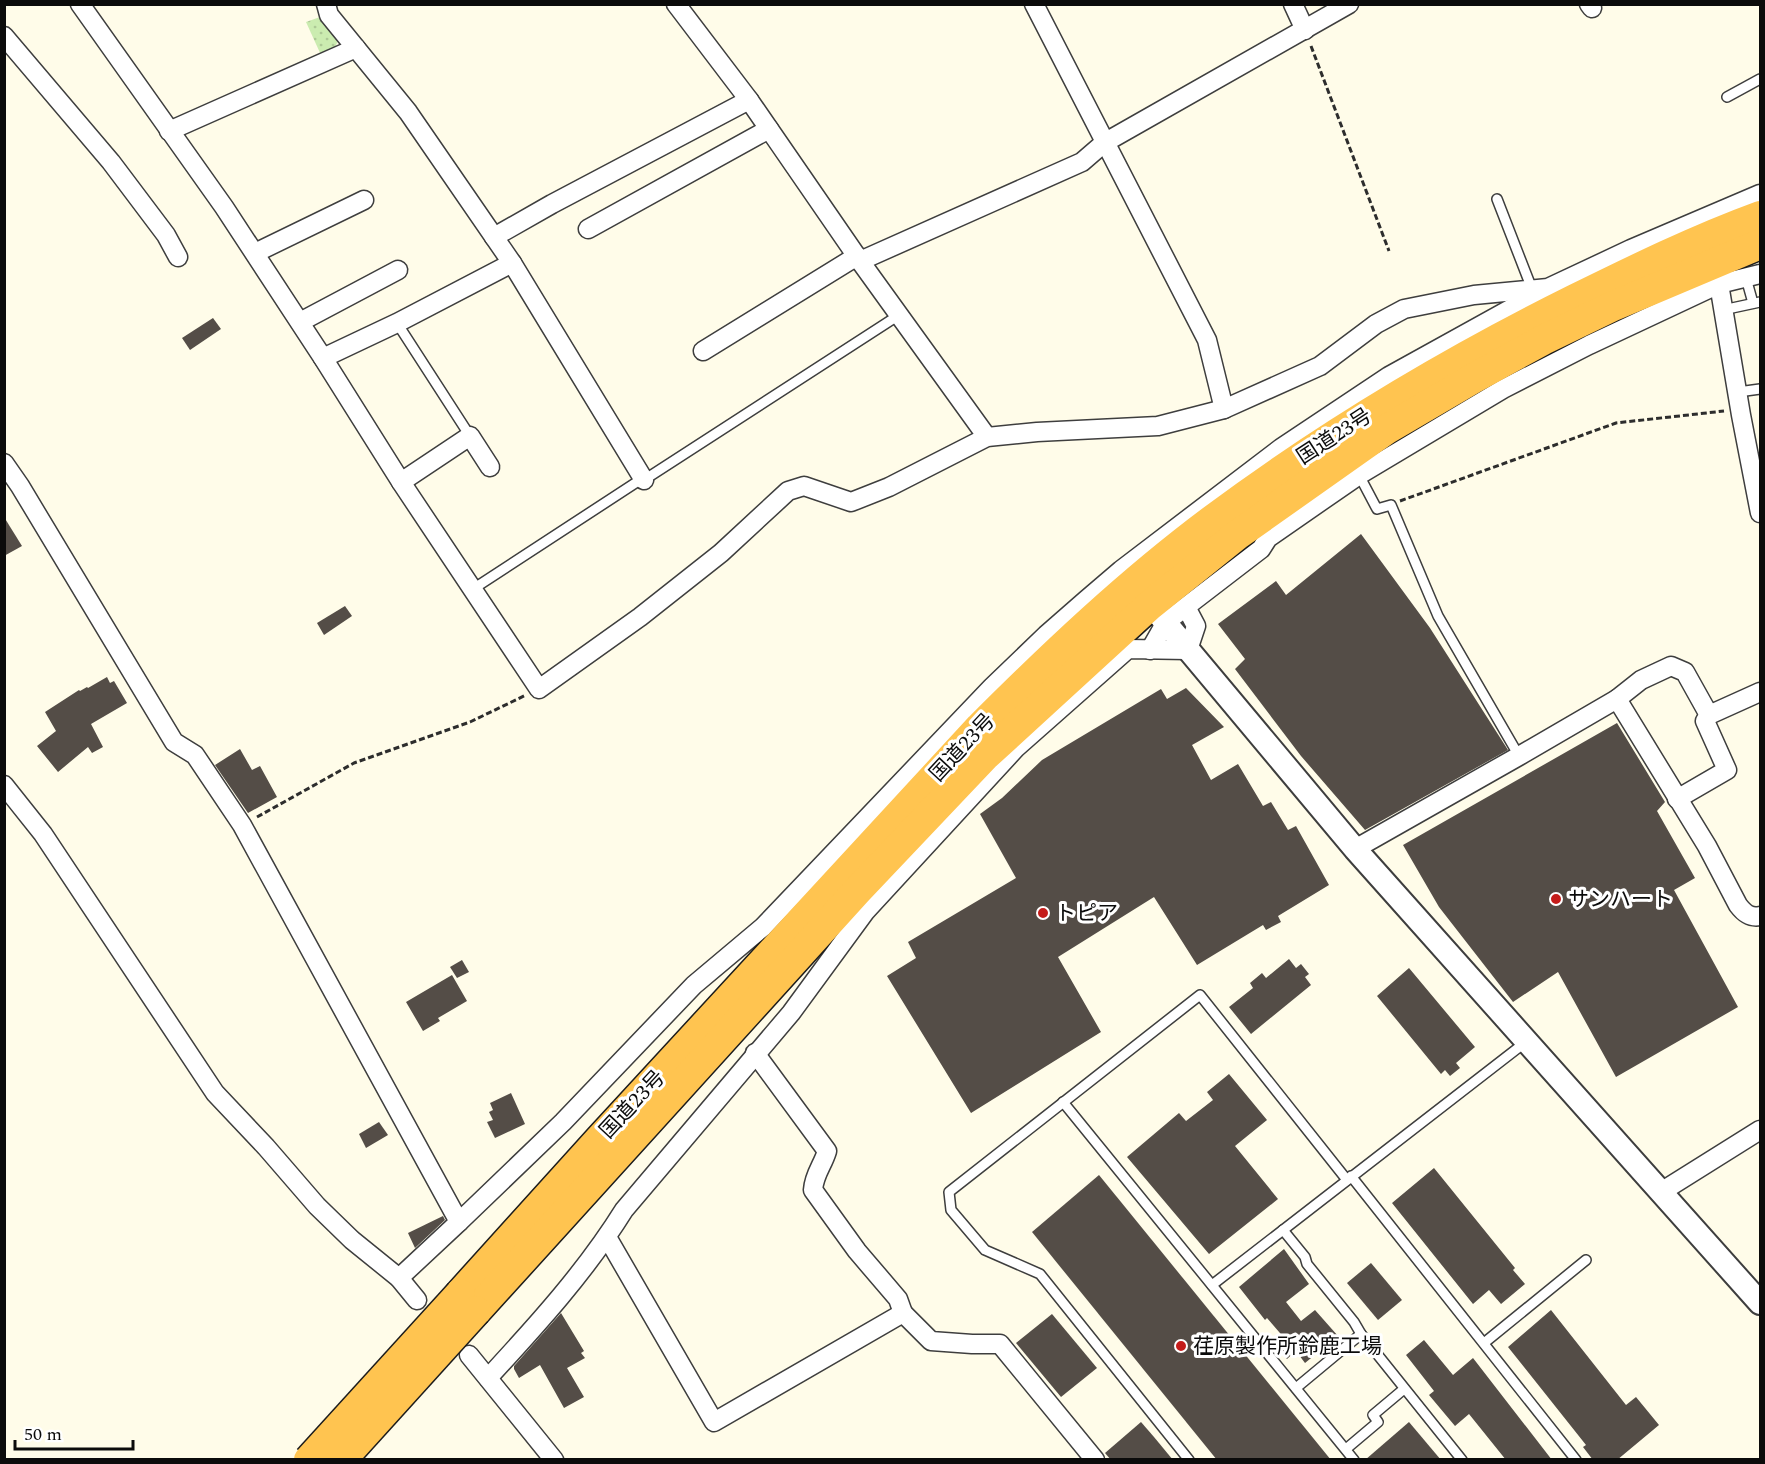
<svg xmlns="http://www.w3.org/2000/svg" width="1765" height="1464" viewBox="0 0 1765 1464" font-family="Spectral,'Noto Sans JP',serif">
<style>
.park{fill:url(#park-dots)}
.building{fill:#544d47}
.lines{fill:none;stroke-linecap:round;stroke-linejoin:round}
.service-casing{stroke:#3e3e3e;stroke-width:12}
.minor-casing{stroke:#3e3e3e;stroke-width:21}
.tertiary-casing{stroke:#3e3e3e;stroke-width:26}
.trunk-casing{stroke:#1c1c1c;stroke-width:33}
.path{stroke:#2d2d2d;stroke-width:3;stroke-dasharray:6 3;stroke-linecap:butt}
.service{stroke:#fff;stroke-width:9}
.minor{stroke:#fff;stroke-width:18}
.tertiary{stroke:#fff;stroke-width:22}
.trunk{stroke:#ffc450;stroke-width:30}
.trunk-bridge-casing{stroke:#1c1c1c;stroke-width:33;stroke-linecap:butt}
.trunk-bridge{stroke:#ffc450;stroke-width:30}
.poi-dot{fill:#c41c1a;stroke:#fff;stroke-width:2}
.labels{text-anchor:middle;stroke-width:6;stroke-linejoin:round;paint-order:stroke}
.street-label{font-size:21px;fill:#0b0b0b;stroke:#fff}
.poi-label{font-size:21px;fill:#0b0b0b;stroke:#fff;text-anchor:start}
</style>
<defs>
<pattern id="park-dots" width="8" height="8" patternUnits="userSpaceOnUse" patternTransform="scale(1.5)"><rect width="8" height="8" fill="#cbecb0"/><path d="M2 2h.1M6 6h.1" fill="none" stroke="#adc996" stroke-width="1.8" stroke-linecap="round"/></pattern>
</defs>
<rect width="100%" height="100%" fill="#fffce9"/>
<!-- park -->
<path class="park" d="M320,17L338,41L335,47L321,55L306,22Z"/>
<!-- building -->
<g class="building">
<path d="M213,318L221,329L190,350L182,338Z"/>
<path d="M4,517L22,546L4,556Z"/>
<path d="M1361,534L1430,628L1508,750L1365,830L1301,756L1235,669L1245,659L1218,624L1276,581L1286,595Z"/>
<path d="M345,606L352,616L324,635L317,623Z"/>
<path d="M107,677L110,683L114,681L127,703L91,724L103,747L92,753L88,747L58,772L37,746L56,731L45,712L79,690L80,691L87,687L88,688Z"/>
<path d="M1186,688L1224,727L1192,745L1211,780L1238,764L1263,806L1271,802L1288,830L1296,826L1329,885L1278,916L1281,922L1266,930L1263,925L1197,965L1154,897L1058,957L1101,1032L971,1113L887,976L916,958L908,942L1016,878L980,814L1002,798L1042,760L1161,689L1167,699Z"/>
<path d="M1617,723L1665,802L1657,811L1695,878L1674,890L1738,1007L1616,1077L1558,972L1513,1002L1439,907L1403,845Z"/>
<path d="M240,749L252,770L260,766L277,797L248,813L215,765Z"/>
<path d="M1289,959L1296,968L1301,964L1309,974L1305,977L1311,985L1251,1034L1229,1007L1253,988L1250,983L1262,973L1266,978Z"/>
<path d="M462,960L469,972L457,978L450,967Z"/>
<path d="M1409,968L1475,1047L1456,1063L1460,1068L1450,1076L1445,1070L1441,1074L1377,996Z"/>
<path d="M452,975L467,1001L438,1018L440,1021L423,1031L406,1002Z"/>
<path d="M1229,1074L1267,1120L1235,1146L1278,1199L1209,1254L1127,1157L1179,1113L1186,1121L1213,1100L1207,1092Z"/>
<path d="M511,1093L525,1124L495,1138L487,1122L493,1120L489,1112L493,1110L490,1103Z"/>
<path d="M379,1122L388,1135L366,1148L359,1134Z"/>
<path d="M1434,1168L1515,1268L1513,1270L1525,1284L1501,1304L1489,1290L1473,1304L1392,1203Z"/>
<path d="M1099,1175L1331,1460H1217L1032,1232Z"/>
<path d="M443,1216L445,1220L415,1248L408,1233Z"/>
<path d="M1284,1249L1309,1284L1286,1302L1301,1321L1315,1310L1338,1336L1305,1363L1296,1351L1287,1359L1277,1348L1286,1340L1267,1318L1265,1320L1239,1287Z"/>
<path d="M1371,1263L1402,1300L1378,1320L1347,1283Z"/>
<path d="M1551,1310L1626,1405L1636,1397L1659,1425L1617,1460H1593L1583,1447L1586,1445L1508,1347Z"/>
<path d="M561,1313L584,1351L581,1353L585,1358L567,1368L584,1397L564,1408L540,1365L519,1378L514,1369V1366Z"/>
<path d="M1052,1314L1097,1368L1061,1397L1016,1343Z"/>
<path d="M1424,1340L1453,1375L1473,1358L1552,1460H1506L1469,1414L1455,1426L1429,1395L1434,1391L1406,1355Z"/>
<path d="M1141,1422L1154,1437L1173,1460H1111L1105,1453Z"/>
<path d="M1409,1422L1441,1460H1365Z"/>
</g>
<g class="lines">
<!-- service casing -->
<g class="service-casing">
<g id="service">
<path d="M1727,97L1760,79"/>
<path d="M1497,199L1532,289"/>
<path d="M1746,278L1753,303"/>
<path d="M1732,308L1760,302"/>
<path d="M397,323L470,436"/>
<path d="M1738,392L1760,389"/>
<path d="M1359,475L1377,509L1391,505L1438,616L1519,756"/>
<path d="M644,480L899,315"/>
<path d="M473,589L643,478"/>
<path d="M1063,1102L1354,1460"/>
<path d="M1351,1176L1576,1460"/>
<path d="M1283,1230L1305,1257L1307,1264L1354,1322L1361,1334L1462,1460"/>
<path d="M1212,1285L1527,1041"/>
<path d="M1484,1343L1586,1260"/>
<path d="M1296,1388L1361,1334"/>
<path d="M1346,1449L1378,1422L1373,1415L1404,1389"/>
<path d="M1189,1460L1040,1274L985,1250L951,1210L949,1192L1200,995L1347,1180"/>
</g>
</g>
<!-- minor casing -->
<g class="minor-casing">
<g id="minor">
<path d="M80,4L224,207L323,358L401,482L539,689L640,617L721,553L788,491L804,486L851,502L889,487L987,437L1037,432L1158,426L1224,409L1320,366L1376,324L1404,309L1474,295L1548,288L1631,249L1760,194"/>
<path d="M676,4L749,100L860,261L987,437"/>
<path d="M1034,4L1207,340L1224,409"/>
<path d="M1293,4L1305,30"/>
<path d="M1589,4L1592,8"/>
<path d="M4,36L111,162L166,235L178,257"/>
<path d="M169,131L356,48"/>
<path d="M588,229L769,129"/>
<path d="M494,237L552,204L749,100"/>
<path d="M255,253L364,200"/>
<path d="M860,261L1082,162L1104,143L1349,4"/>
<path d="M512,263L644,480"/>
<path d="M1719,284L1741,415L1760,513"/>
<path d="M300,322L398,270"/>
<path d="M703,351L857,256"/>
<path d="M323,358L397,323L512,263L408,112L329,15L326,4"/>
<path d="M4,463L20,486L174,742L195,755L242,825L459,1222L399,1278"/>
<path d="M401,482L470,436L490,467"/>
<path d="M1150,650L1166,622L1261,549L1268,538L1359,475L1503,389L1589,345L1719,284L1760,274"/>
<path d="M1617,699L1707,846L1738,905C1744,913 1750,918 1760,916"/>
<path d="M4,785L43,834L215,1093L266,1147L317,1206L352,1240L399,1278L417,1300"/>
<path d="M1677,799L1727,770L1705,721L1709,715"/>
<path d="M1355,849L1519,756L1617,699L1641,680L1671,666L1685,672L1709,715L1760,692"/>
<path d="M755,1053L827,1151C823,1165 814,1174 813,1190L857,1251L898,1299L903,1313"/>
<path d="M1661,1192L1760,1130"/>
<path d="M459,1222L563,1122L694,985L763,927L992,687L1046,635L1086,600L1121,570L1281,448L1389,376L1539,293"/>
<path d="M607,1237L714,1422L903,1313L931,1341L972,1344H1000L1095,1460"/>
<path d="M469,1355L554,1460"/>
<path d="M488,1378C537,1325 586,1271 624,1210L791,1013L865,912L1016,748L1128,649L1188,650L1196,626L1186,607"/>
</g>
</g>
<!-- tertiary casing -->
<g class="tertiary-casing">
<path id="tertiary" d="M1140,592L1355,849L1760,1303"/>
</g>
<!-- trunk casing -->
<g class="trunk-casing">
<g id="trunk">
<path d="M460,1294L600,1139L980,727C1053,654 1129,582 1212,520C1326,435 1448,362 1575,299C1636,269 1697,239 1760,216"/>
<path d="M476,1311L857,891L985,756L1150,605L1237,535L1387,429L1474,378L1543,340L1611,307L1760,244"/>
</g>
</g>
<!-- path -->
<g class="path">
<path d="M1311,46L1389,251"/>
<path d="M1400,501L1616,423L1724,411"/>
<path d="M257,817L354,763L470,722L526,695"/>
</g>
<!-- service -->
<use href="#service" class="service"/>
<!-- minor -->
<use href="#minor" class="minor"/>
<!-- tertiary -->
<use href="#tertiary" class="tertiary"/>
<!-- trunk -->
<use href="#trunk" class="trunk"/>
<!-- trunk-bridge casing -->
<g class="trunk-bridge-casing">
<g id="trunk-bridge">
<path d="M309,1460L460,1294"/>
<path d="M341,1460L476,1311"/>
</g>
</g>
<!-- trunk-bridge -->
<use href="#trunk-bridge" class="trunk-bridge"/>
</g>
<!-- markers -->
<g class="poi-dot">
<circle cx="1556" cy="899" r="6"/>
<circle cx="1043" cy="913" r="6"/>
<circle cx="1181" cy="1346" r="6"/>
</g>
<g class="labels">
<!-- street labels -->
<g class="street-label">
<text transform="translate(1334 436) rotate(-33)" y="7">国道23号</text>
<text transform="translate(962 747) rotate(-47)" y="7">国道23号</text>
<text transform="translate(632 1104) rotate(-47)" y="7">国道23号</text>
</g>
<!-- poi labels -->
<g class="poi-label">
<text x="1568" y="906">サンハート</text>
<text x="1055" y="920">トピア</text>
<text x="1193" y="1353">荏原製作所鈴鹿工場</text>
</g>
</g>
<!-- border -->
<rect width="1765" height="1464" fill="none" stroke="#0b0b0b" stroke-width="12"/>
<!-- scale -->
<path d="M15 1440v9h118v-9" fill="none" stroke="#0b0b0b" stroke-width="3"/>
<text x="24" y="1440" font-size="18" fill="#0b0b0b" stroke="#ffffff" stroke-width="4.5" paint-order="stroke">50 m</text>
</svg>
